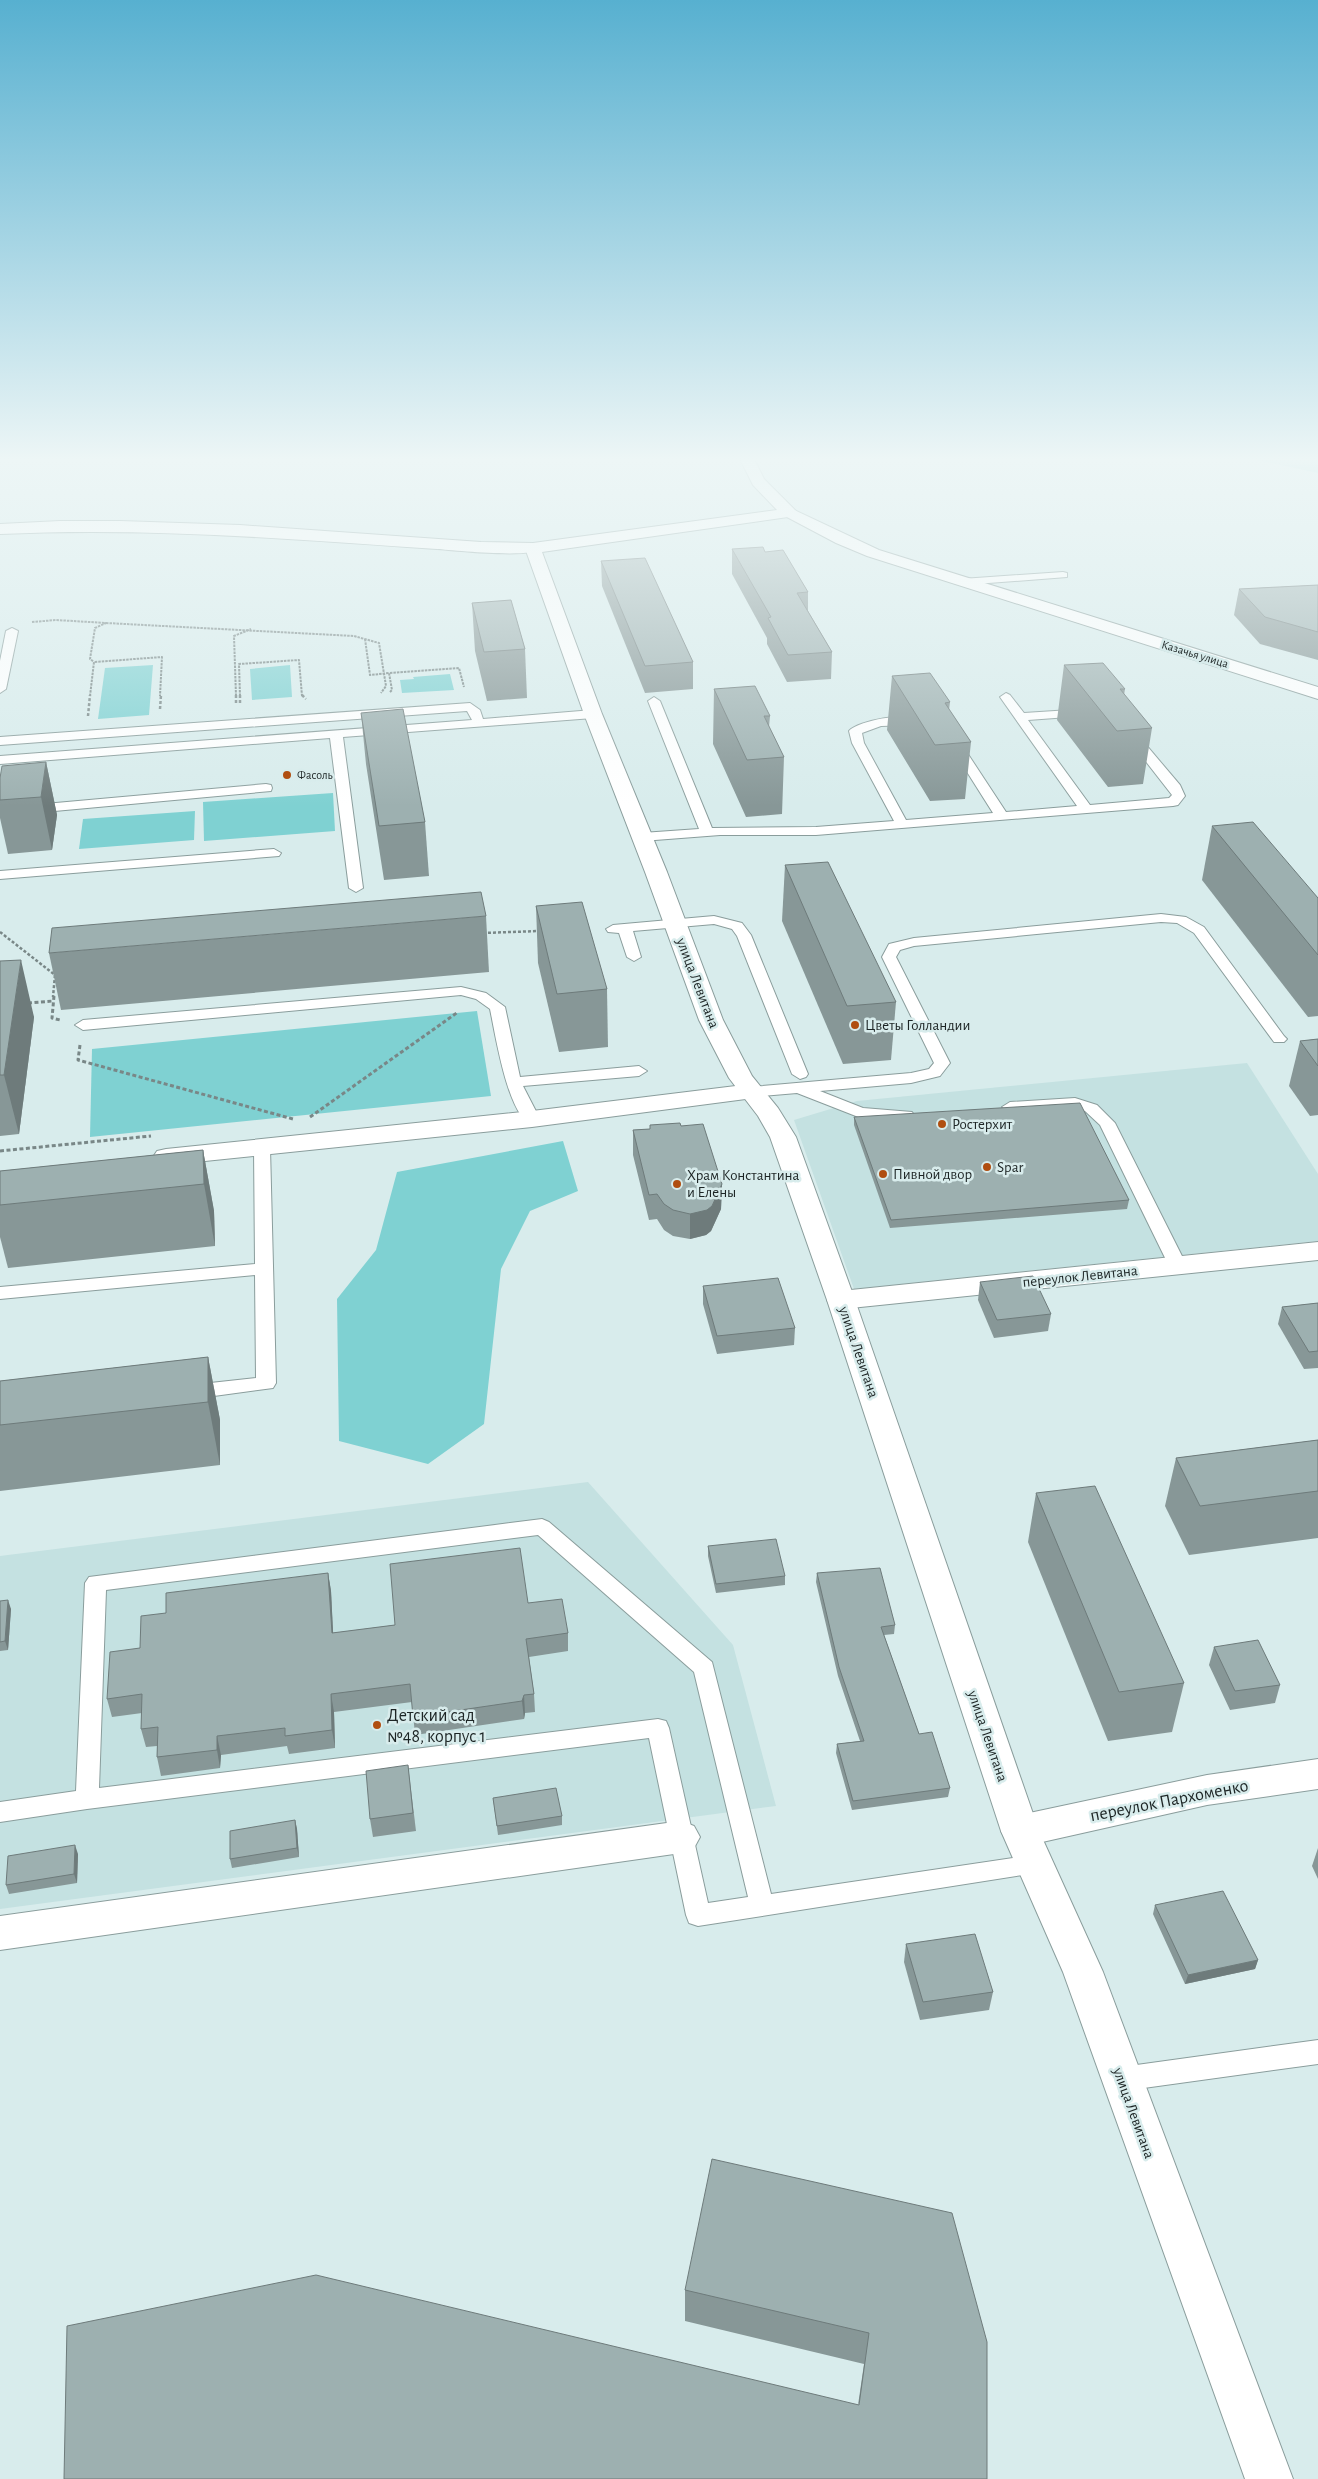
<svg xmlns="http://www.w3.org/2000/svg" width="1318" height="2479" viewBox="0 0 1318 2479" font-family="'Alegreya Sans',sans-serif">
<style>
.built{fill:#c4e1e1}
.green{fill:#7fd1d2}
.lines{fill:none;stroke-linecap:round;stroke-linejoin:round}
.lane-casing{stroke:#8a9d9c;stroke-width:2}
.street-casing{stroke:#8a9d9c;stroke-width:2}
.secondary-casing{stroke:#8a9d9c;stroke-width:2}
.path-far2{stroke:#798787;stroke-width:2;stroke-dasharray:2.5 1;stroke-linecap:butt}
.path-far1{stroke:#798787;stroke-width:2.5;stroke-dasharray:3 2;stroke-linecap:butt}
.path{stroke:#798787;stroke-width:3;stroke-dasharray:4 2.5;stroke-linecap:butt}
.lane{fill:#fff;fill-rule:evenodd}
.street{fill:#fff;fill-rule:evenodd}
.secondary{fill:#fff;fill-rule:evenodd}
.wall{fill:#879797}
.shaded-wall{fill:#6e7b7b}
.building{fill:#9db0b0;stroke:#6e7b7b}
.poi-dot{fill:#b04e10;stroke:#d8ecec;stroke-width:2}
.labels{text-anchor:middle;stroke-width:5;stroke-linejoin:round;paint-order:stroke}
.far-street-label{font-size:12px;fill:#1d2525;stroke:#d8ecec}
.far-poi-label{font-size:12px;fill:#1d2525;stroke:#d8ecec;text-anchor:start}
.street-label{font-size:15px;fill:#1d2525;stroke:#d8ecec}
.poi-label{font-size:15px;fill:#1d2525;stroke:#d8ecec;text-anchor:start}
.near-poi-label{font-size:18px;fill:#1d2525;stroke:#d8ecec;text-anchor:start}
.near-street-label{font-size:18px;fill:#1d2525;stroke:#d8ecec}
</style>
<rect width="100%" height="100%" fill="#d8ecec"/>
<!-- built -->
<g class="built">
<path d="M1247,1063L1318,1174V1241L854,1289L794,1120L857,1101Z"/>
<path d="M588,1482L733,1645L776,1806L0,1909V1556Z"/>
</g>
<!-- green -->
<g class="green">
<path d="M1252,459H1318V473Z"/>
<path d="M153,665L149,715L98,719L105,668Z"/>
<path d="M290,665L292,697L252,700L250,669Z"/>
<path d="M450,674L454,690L402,693L400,680L414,679L413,677Z"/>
<path d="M333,793L335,831L204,841L203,802Z"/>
<path d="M195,811L194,840L79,849L83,819Z"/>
<path d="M477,1011L491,1096L90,1137L92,1049Z"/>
<path d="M563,1141L578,1191L530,1211L501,1269L484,1424L428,1464L339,1441L337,1299L376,1250L397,1172Z"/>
</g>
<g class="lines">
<!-- lane casing -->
<g class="lane-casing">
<g id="lane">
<path d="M1063,572L1067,573V577L962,585L957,582L962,579Z"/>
<path d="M12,628L18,631L6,689L0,693V661L6,631Z"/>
<path d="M1006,693L1010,695L1024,713L1086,709L1088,712L1086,715L1082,716L1028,720L1090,805L1169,798L1172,795L1126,736L1132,732L1136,733L1180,785L1185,796L1178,805L1173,806L816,835H720L642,841L635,837L642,833L699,829L648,701L654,697L660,701L712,828L816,827L894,821L852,743L849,731C858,721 908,711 918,721L912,725L881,726L862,733L864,743L906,820L993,813L950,745L956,741L960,742L1006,812L1077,806L1000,697Z"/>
<path d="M470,703L480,710L483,719L593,710L599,714L593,718L343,737L363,888L356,892L349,888L330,738L0,764V756L472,720L467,711L0,745V737Z"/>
<path d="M266,784L271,785L272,788L271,791L0,816V808Z"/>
<path d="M274,849L281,853L279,856L0,879V871Z"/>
<path d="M1161,914L1186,917L1204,927L1284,1036L1287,1039L1284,1042H1274L1194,933L1177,923L1161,922L914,946L900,950L896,957L950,1063L940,1076L911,1083L820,1091L863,1108L912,1112L914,1115L912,1118H861L797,1093L752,1097L744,1092L752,1087L911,1073L929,1069L934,1063L882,957L889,944L914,938Z"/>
<path d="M714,916L742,923L751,935L808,1074L806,1077L800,1079L792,1074L737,936L732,929L714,924L633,931L641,957L634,961L627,957L619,933L608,932L606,929L613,925Z"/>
<path d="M461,987L486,993L505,1007L520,1077L639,1066L647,1071L639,1076L523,1086L540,1119L532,1124C508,1118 495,1032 490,1009L476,999L461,995L83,1030L75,1025L83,1020Z"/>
<path d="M1075,1098L1097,1105L1115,1123L1187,1266L1184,1270H1172L1169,1266L1100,1125L1085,1111L1074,1108L1010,1112L1002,1107L1010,1102Z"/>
<path d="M262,1143L268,1144L270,1148L276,1383L273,1388L192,1399L185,1397L182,1392L185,1387L192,1385L256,1378L255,1275L0,1299V1287L255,1264L254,1148L256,1144Z"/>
<path d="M542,1519L549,1522L712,1662L771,1894L1033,1855L1042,1858L1045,1865L1042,1872L698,1926L689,1923L686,1915L649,1738L87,1809L0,1822V1802L76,1791L85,1583L89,1577ZM538,1535L694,1672L748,1897L708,1903L669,1728L666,1721L658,1719L99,1788L106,1590Z"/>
<path d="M1318,2040V2064L1122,2091L1113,2088L1109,2079L1113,2070L1122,2067Z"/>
</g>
</g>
<!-- street casing -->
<g class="street-casing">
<g id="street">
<path d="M790,508L879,550L1318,687V699L867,556L836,543L785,516L782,513Z"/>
<path d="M60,521H120L240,525L481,542L533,543L541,548C534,559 453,550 437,549C291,539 146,527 0,534V524Z"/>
<path d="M752,1084L761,1087L765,1092L761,1097L532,1127L166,1165L157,1163L153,1157L157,1151L166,1149L532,1111Z"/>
<path d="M1318,1242V1260L841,1309L831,1307L827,1300L831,1293L841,1291Z"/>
<path d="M1318,1759V1789L1207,1805L1020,1847L1007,1842L1001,1831L1007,1820L1020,1815L1207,1775Z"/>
<path d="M681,1821L694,1826L700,1837L694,1848L681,1853L0,1950V1916Z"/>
</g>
</g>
<!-- secondary casing -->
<g class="secondary-casing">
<path id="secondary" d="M740,459H754L764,479L798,513L795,516L542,552L602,714L667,872L723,1020L752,1076L778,1108L796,1137L855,1300L1039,1831L1103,1972L1293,2479H1245L1063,1972L1001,1831L827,1300L770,1137L758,1116L729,1078L699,1020L645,872L584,714L525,548L533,543L777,510L753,485Z"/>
</g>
<!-- path-far2 -->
<g class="path-far2">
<path d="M32,622L56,620L106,623L95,628L90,659L94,662"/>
<path d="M106,623L354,636L379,643L386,686L381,693"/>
<path d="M365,639L370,675L389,673"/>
<path d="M390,692L392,690L389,673L459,668L464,687"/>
<path d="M90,696L94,662L162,657L160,696"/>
<path d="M236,696L234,636L251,629"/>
<path d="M240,696L239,664L299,660L302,696"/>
</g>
<!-- path-far1 -->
<g class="path-far1">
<path d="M236,695V705"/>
<path d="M240,695V705"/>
<path d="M302,695L306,699"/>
<path d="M160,709L161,695"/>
<path d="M88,716L90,695"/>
<path d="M0,932L55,975L53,997"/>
<path d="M483,933L539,931"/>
</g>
<!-- path -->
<g class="path">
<path d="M54,996L52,1018L60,1020"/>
<path d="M28,1003L53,1001"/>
<path d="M80,1045L78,1060L293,1119"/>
<path d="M310,1117L458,1012"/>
<path d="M0,1151L151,1136"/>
</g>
<!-- lane -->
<use href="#lane" class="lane"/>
<!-- street -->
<use href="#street" class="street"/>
<!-- secondary -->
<use href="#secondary" class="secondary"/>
</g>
<!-- wall -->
<g class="wall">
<path d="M732,549L765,552L808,592V611L832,652L831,679L787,682L767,644V638L732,574Z"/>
<path d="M601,561L693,662V689L645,693L602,586Z"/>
<path d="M1318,585V660L1260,644L1234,615L1239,589Z"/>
<path d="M472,603L525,649L527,698L487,701L475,651Z"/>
<path d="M1064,665L1125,689L1124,695L1152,728L1143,784L1108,787L1057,720Z"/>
<path d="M892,676L950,702L949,710L971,742L965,799L930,801L887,730Z"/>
<path d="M714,689L770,716L769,727L784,757L782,814L746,817L713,744Z"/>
<path d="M361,713L425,822L429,876L384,880L366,764Z"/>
<path d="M46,762L57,815L52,850L8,854L0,818V778Z"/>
<path d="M1212,826L1318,898V1016L1308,1017L1202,880Z"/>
<path d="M785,865L896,1002L891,1060L843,1064L782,921Z"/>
<path d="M536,906L607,989L608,1047L559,1052L538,963Z"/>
<path d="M486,916L489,972L61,1010L49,953Z"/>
<path d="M0,961L34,1017L19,1134L0,1136Z"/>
<path d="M1318,1039V1115L1310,1116L1289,1086L1300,1041Z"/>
<path d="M854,1117L1129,1200L1127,1209L890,1228L854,1125Z"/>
<path d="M650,1125L681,1126L722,1184L721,1209L711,1231L706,1235L690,1239L673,1236L664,1230L657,1219L649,1220L633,1155V1130L650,1129Z"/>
<path d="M203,1150L214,1211L215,1246L8,1268L0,1237V1171Z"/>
<path d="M980,1282L1051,1314L1048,1331L994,1338L978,1300Z"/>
<path d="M703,1286L795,1328L794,1345L717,1354L703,1304Z"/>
<path d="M1318,1303V1368L1304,1369L1278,1324L1282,1307Z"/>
<path d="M208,1357L220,1420V1465L0,1491V1381Z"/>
<path d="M1318,1440V1538L1189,1555L1165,1506L1176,1458Z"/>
<path d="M1036,1493L1184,1683L1172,1732L1108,1741L1028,1542Z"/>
<path d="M708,1546L785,1576V1585L716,1593L708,1556Z"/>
<path d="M328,1573L331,1591L333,1633L395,1625L528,1603L568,1633V1651L529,1657L534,1694L535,1712L525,1713L524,1719L415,1735L412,1702L334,1712L335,1748L289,1754L287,1746L221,1755L220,1768L161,1776L157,1757V1746L146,1747L141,1729L142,1713L112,1717L107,1699L140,1648L166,1613Z"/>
<path d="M817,1573L895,1625L894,1634L884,1635L919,1734L950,1788L948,1797L852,1810L836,1753L837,1744L860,1741L838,1676L816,1582Z"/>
<path d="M0,1601L11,1609L8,1650L0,1651Z"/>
<path d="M1214,1647L1280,1685L1275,1703L1230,1710L1209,1665Z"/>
<path d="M408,1765L416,1831L373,1837L370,1819Z"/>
<path d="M493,1798L562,1816V1825L498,1835Z"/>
<path d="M295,1820L297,1829L299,1857L232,1868L230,1859Z"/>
<path d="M1318,1848V1879L1312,1866Z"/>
<path d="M78,1854L77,1883L9,1894L6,1885Z"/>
<path d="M1155,1905L1258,1960L1255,1969L1185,1984L1153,1914Z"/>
<path d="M906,1944L993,1992L989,2010L920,2020L904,1962Z"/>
<path d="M952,2213L858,2405L864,2364L685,2321V2290Z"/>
</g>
<!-- shaded-wall -->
<g class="shaded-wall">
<path d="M46,762L57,815L52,850L41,797Z"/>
<path d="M21,960L34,1017L19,1134L4,1075Z"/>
<path d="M203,1150L214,1211L215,1246L204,1184Z"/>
<path d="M722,1184L721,1209L711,1231L706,1235L690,1239V1214Z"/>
<path d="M208,1357L220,1420V1465L208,1402Z"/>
<path d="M328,1573L331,1591L334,1651L332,1633Z"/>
<path d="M8,1600L11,1609L8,1650L5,1641Z"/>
<path d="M331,1694L334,1712L335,1748L332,1730Z"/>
<path d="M524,1695L525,1713L524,1719L522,1701Z"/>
<path d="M217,1736L221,1755L220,1768L217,1750Z"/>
<path d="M295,1820L297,1829L299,1857L297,1848Z"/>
<path d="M75,1845L78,1854L77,1883L74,1874Z"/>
<path d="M1258,1960L1255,1969L1185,1984L1188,1975Z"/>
</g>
<!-- building -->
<g class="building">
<path d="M763,547L765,552L783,550L808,592L797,593L832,652L788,655L768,618L771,617L732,549Z"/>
<path d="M645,558L693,662L645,666L601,561Z"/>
<path d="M1318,585V632L1265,617L1239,589Z"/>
<path d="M511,600L525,649L484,652L472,603Z"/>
<path d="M1103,663L1125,689H1120L1152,728L1117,731L1064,665Z"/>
<path d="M930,673L950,702L945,703L971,742L935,745L892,676Z"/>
<path d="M755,686L770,716H764L784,757L747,760L714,689Z"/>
<path d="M403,709L425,822L379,826L361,713Z"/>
<path d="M46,762L41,797L0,800V778L2,766Z"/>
<path d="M1253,822L1318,898V955L1212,826Z"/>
<path d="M828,862L896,1002L847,1006L785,865Z"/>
<path d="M481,892L486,916L49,953L52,928Z"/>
<path d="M582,902L607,989L557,994L536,906Z"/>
<path d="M21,960L4,1075H0V961Z"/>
<path d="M1318,1039V1066L1300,1041Z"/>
<path d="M1080,1103L1129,1200L891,1220L854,1117Z"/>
<path d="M680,1123L681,1126L703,1124L722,1184L712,1206L707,1210L690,1214L673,1210L664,1204L657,1194L649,1195L633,1130L650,1129V1125Z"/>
<path d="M203,1150L204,1184L0,1205V1171Z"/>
<path d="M1033,1276L1051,1314L997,1320L980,1282Z"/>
<path d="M778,1278L795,1328L717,1336L703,1286Z"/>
<path d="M1318,1303V1351L1309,1352L1282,1307Z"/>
<path d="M208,1357V1402L0,1425V1381Z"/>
<path d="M1318,1440V1491L1200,1506L1176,1458Z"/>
<path d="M1095,1486L1184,1683L1119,1692L1036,1493Z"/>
<path d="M776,1539L785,1576L716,1584L708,1546Z"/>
<path d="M520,1548L528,1603L562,1599L568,1633L526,1639L534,1694L524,1695L522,1701L413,1717L410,1684L331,1694L332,1730L285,1736V1728L217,1736V1750L157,1757L158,1727L141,1729L142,1694L107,1699L110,1652L140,1648L141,1616L166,1613V1593L328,1573L332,1633L395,1625L390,1564Z"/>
<path d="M880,1568L895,1625L881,1627L919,1734L932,1732L950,1788L853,1801L837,1744L864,1741L839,1667L817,1573Z"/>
<path d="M8,1600L5,1641L0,1642V1601Z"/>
<path d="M1258,1640L1280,1685L1235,1691L1214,1647Z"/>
<path d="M408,1765L413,1813L370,1819L366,1771Z"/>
<path d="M556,1788L562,1816L497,1826L493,1798Z"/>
<path d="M295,1820L297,1848L230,1859V1831Z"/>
<path d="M75,1845L74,1874L6,1885L8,1856Z"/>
<path d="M1223,1891L1258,1960L1188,1975L1155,1905Z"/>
<path d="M975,1934L993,1992L923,2002L906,1944Z"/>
<path d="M712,2159L952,2213L987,2342V2479H64L67,2326L316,2275L859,2405L869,2333L685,2290Z"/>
</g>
<!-- sky -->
<linearGradient id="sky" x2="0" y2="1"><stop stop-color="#57b0d0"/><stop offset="0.57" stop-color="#edf6f6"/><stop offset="1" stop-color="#edf6f6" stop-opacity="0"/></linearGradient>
<rect width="1318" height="806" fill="url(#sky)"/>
<!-- markers -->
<g class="poi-dot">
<circle cx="287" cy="775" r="5"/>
<circle cx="855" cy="1025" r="5"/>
<circle cx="942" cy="1124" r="5"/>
<circle cx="987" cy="1167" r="5"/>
<circle cx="883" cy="1174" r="5"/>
<circle cx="677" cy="1184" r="5"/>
<circle cx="377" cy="1725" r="5"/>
</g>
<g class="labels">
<!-- far-street labels -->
<g class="far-street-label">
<text transform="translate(1195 654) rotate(17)" y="4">Казачья улица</text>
</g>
<!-- far-poi labels -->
<g class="far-poi-label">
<text x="297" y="779">Фасоль</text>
</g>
<!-- street labels -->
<g class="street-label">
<text transform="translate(698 983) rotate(69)" y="5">улица Левитана</text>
<text transform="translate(1080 1276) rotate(-6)" y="5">переулок Левитана</text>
<text transform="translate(859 1352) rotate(71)" y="5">улица Левитана</text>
<text transform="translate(988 1736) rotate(71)" y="5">улица Левитана</text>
<text transform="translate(1134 2113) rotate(70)" y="5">улица Левитана</text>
</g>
<!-- poi labels -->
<g class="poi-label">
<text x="865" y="1030">Цветы Голландии</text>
<text x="952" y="1129">Ростерхит</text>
<text x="997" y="1172">Spar</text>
<text x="893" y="1179">Пивной двор</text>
<text x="687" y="1180">Храм Константина<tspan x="687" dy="17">и Елены</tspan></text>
</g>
<!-- near-poi labels -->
<g class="near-poi-label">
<text x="387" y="1721">Детский сад<tspan x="387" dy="21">№48, корпус 1</tspan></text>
</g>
<!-- near-street labels -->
<g class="near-street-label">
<text transform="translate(1169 1800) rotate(-11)" y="6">переулок Пархоменко</text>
</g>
</g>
</svg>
